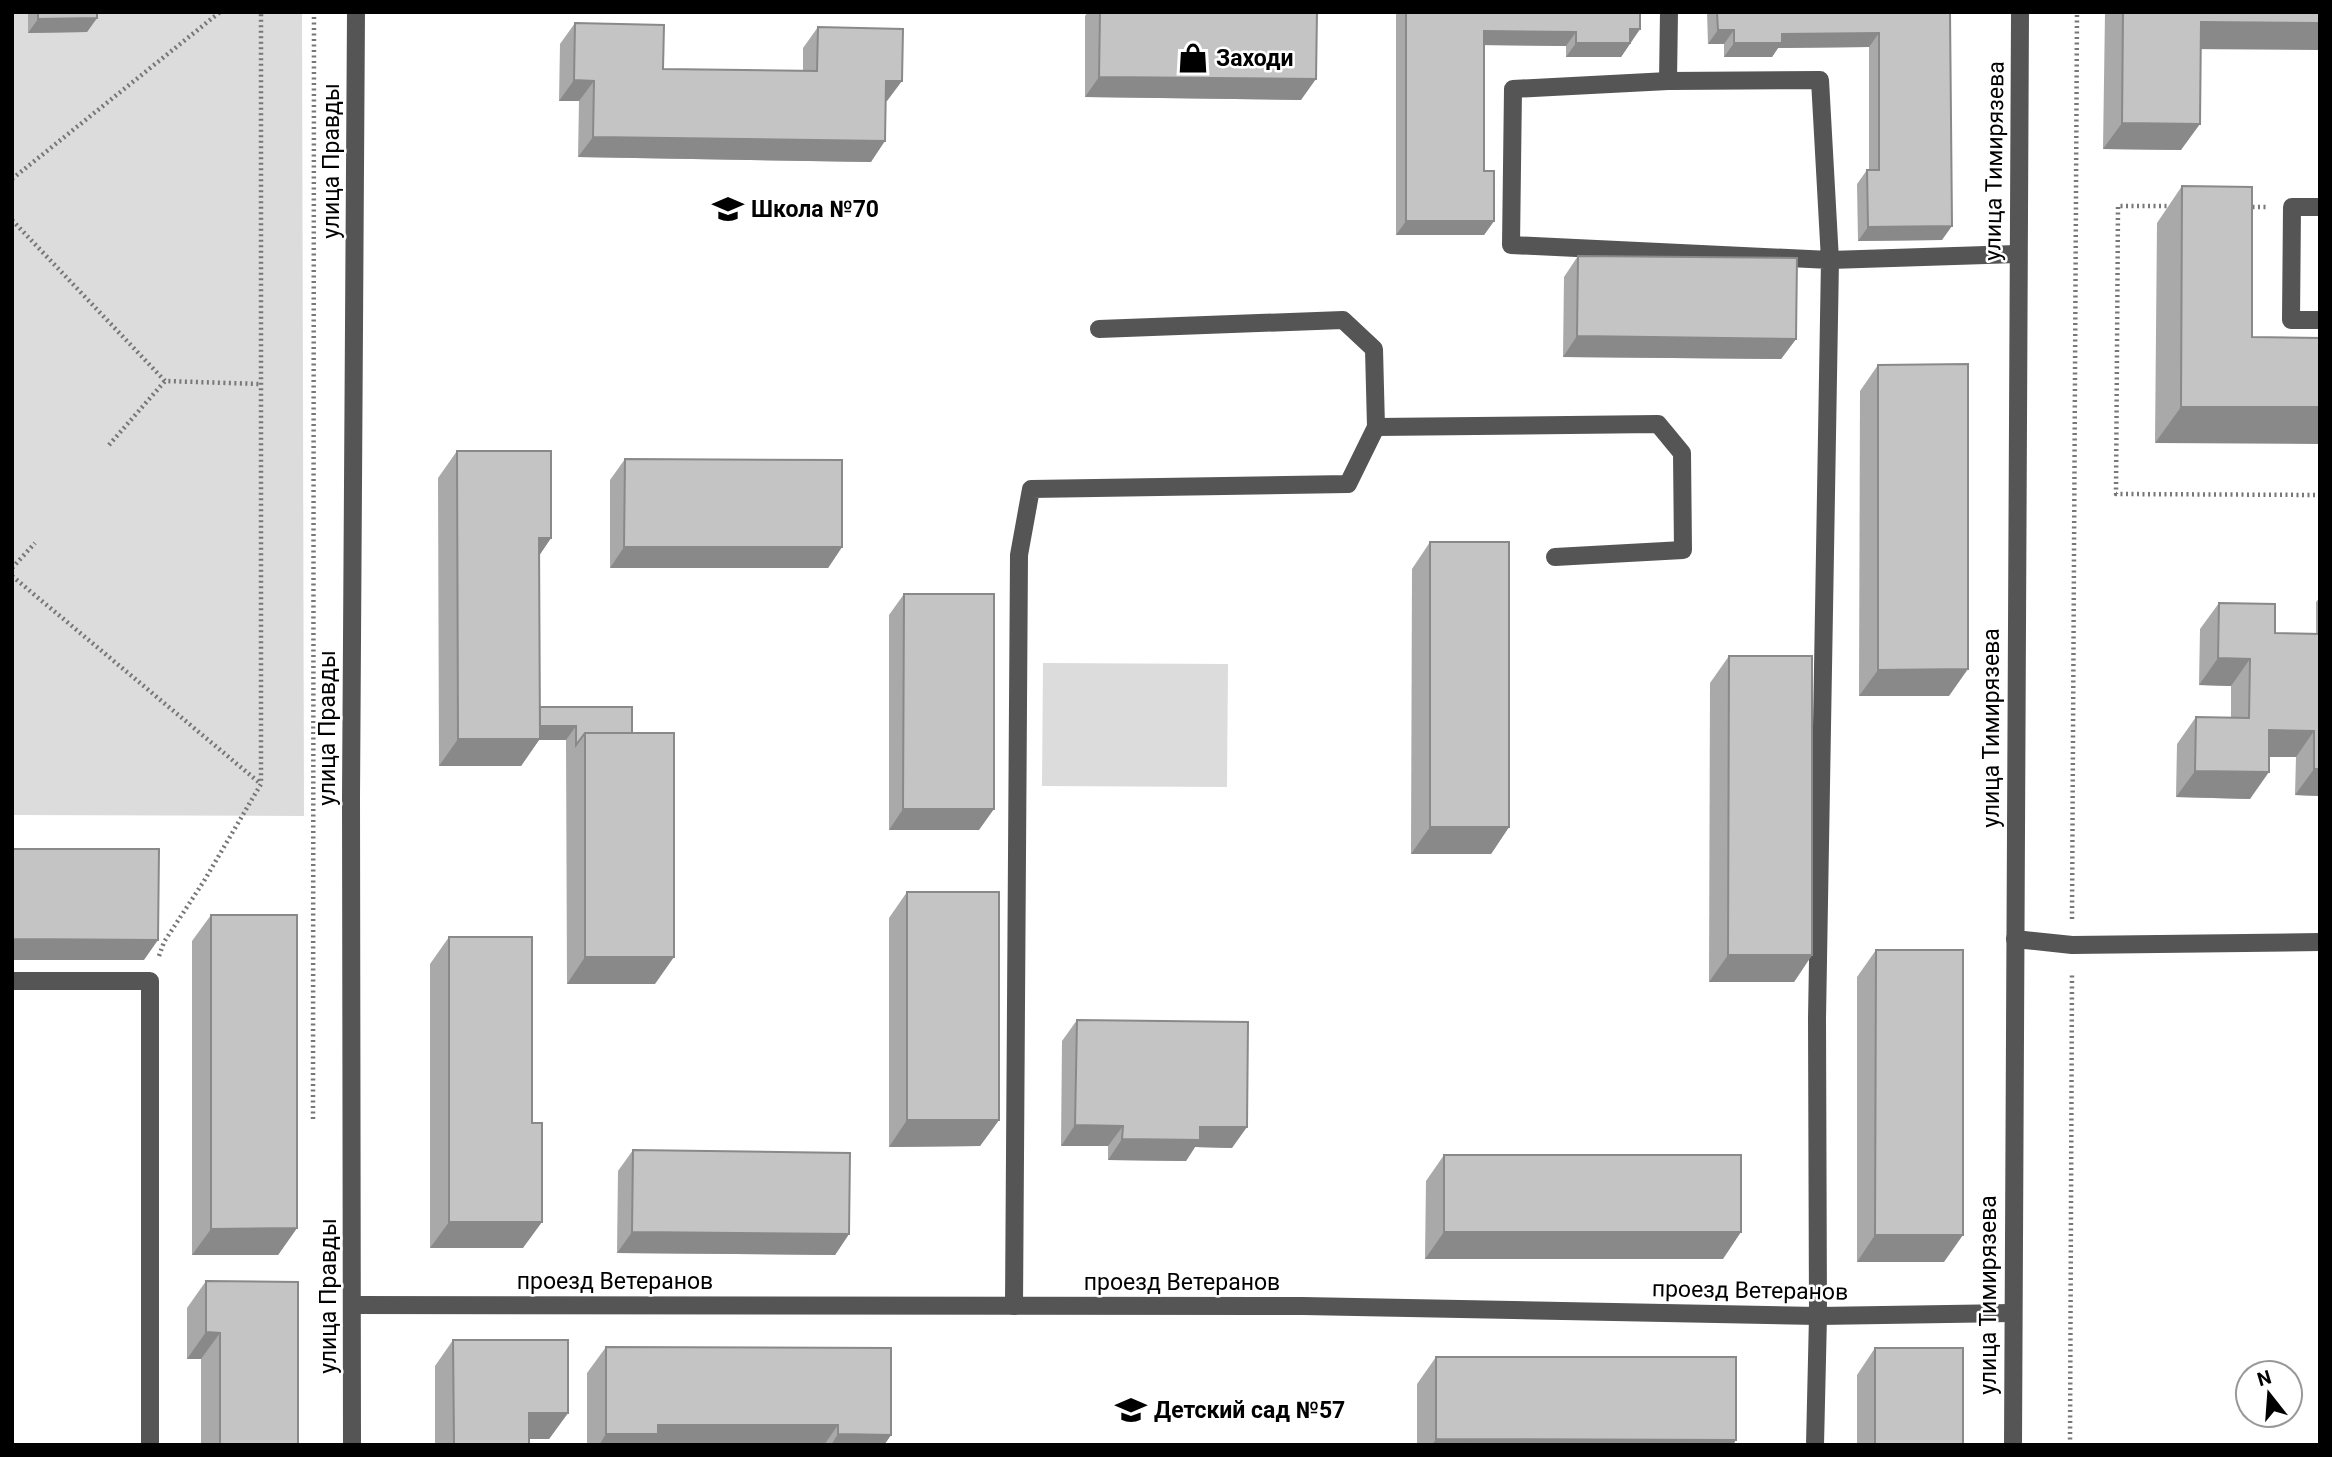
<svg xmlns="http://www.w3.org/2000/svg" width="2332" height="1457" viewBox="0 0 2332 1457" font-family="Roboto,sans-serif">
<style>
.green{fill:#dcdcdc}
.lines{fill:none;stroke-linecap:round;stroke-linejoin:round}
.path{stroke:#777;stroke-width:4.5;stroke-dasharray:2 3.5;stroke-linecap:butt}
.minor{stroke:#555;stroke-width:18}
.wall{fill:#a9a9a9}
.shaded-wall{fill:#898989}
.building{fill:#c4c4c4;stroke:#898989;stroke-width:2}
.labels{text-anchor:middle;stroke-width:5;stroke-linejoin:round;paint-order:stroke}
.poi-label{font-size:23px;font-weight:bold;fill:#000;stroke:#fff;text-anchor:start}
.street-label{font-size:23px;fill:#000;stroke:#fff}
</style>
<rect width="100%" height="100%" fill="#fff"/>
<!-- green -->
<g class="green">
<path d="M12,12H302L304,816L12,815Z"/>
<path d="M1043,663L1228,664L1227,787L1042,786Z"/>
</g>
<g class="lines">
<!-- path -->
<g class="path">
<path d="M12,179L220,12"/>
<path d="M2172,206H2118L2116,494L2320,495"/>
<path d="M2247,207H2266"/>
<path d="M12,220L165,381L260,384"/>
<path d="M109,445L165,381"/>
<path d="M12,568L35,543"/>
<path d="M12,576L261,784"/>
<path d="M2072,919L2077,12"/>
<path d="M159,956L164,942L204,881L261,784V12"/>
<path d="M313,1119L314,12"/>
<path d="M2070,1445L2072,973"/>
</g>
<!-- minor -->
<g class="minor">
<path d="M1668,81L1669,12"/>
<path d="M2320,207H2292L2291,320H2320"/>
<path d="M1376,427L1658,424L1682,453L1683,550L1555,557"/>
<path d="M2015,939L2072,945L2320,942"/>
<path d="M12,981H150V1445"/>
<path d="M352,1305L1303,1306L1818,1316L2012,1313"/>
<path d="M1014,1306L1019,555L1031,489L1348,484L1376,427L1374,349L1343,320L1099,329"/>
<path d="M352,1445L351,798L356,12"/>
<path d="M1815,1445L1818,1316L1817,1019L1830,260L1820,80L1668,81L1513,89L1511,245L1830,260L2017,254"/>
<path d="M2013,1445L2020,12"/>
</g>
</g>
<!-- wall -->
<g class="wall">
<path d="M28,12H97V18L87,32L28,33Z"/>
<path d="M1088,12H1317L1301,100L1085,97V16Z"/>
<path d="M1396,12H1640V29L1621,57H1566V46L1484,45V171L1494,221L1484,235H1396Z"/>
<path d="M1707,12H1950L1942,240L1858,241L1857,184L1867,170H1869V47L1778,48L1772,57H1724V44H1708Z"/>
<path d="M2105,12H2320L2201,49L2181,150L2103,149Z"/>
<path d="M575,23L663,69L803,71V48L818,27L887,101H886L871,162L578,157L579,101H559L560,44Z"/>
<path d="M2182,186L2252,337L2155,443L2157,223Z"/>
<path d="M1578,256L1796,339L1781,359L1563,357L1564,277Z"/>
<path d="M1878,365L1949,696H1859L1860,391Z"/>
<path d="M457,451L551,538L539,555L540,707L632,733L655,984H567L566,740H539L521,766H439L438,478Z"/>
<path d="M625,459L842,547L828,568H610V480Z"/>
<path d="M1430,542L1509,827L1491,854H1411L1412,569Z"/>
<path d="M904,594L979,830H889V615Z"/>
<path d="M2320,597V796L2295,795L2296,757H2269L2250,799L2176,797L2177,744L2196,717L2231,718V686L2199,685L2200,629L2219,603L2275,633H2316V602Z"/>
<path d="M1729,656L1812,955L1794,982H1709L1710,683Z"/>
<path d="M907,892L999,1120L980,1146L889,1147V918Z"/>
<path d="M211,915L297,1228L278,1255H192V941Z"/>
<path d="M449,937L523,1248H430V964Z"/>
<path d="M1876,950L1944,1262H1857V977Z"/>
<path d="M1077,1020L1232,1148L1195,1147L1186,1161L1108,1160V1146H1061L1062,1041Z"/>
<path d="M633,1150L849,1234L835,1255L617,1253L618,1171Z"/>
<path d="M1444,1155L1723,1259H1425L1426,1181Z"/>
<path d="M206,1281L298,1445H201V1359H187V1308Z"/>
<path d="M453,1340L568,1413L549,1439H529V1445H435V1366Z"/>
<path d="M606,1347L891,1435L884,1445H587V1373Z"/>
<path d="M1875,1348L1963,1445H1857V1375Z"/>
<path d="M1436,1357L1733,1445H1417V1384Z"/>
</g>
<!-- shaded-wall -->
<g class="shaded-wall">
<path d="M97,18L87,32L28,33L38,19Z"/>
<path d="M2201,22L2320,23V50L2183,49Z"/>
<path d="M1630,29H1640L1621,57H1566L1576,43Z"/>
<path d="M1718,30H1734L1724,44H1708Z"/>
<path d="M1484,31L1576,32L1566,46L1474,45Z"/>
<path d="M1879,33L1869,47L1778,48L1772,57H1724L1734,43L1782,34Z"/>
<path d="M1099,77L1316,79L1301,100L1085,97Z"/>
<path d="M574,80L594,81L579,101H559Z"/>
<path d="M886,81H902L887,101H872Z"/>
<path d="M2122,123L2200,124L2181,150L2103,149Z"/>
<path d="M593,137L885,141L871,162L578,157Z"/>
<path d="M1406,221H1494L1484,235H1396Z"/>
<path d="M1952,226L1942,240L1858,241L1868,227Z"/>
<path d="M1577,336L1796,339L1781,359L1563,357Z"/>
<path d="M2181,407H2320V444L2155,443Z"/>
<path d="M539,538H551L533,565Z"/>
<path d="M624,547H842L828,568H610Z"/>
<path d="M2218,658L2250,659L2231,686L2199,685Z"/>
<path d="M1968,669L1949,696H1859L1878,670Z"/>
<path d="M531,726H576L566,740H539L521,766H439L458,739Z"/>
<path d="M2269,730L2314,731L2296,757H2251Z"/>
<path d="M2314,769H2320V796L2295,795Z"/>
<path d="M2195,771L2269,772L2250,799L2176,797Z"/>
<path d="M903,809H994L979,830H889Z"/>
<path d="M1430,827H1509L1491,854H1411Z"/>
<path d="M12,939L158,940L144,960H12Z"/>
<path d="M1728,955H1812L1794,982H1709Z"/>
<path d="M585,957H674L655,984H567Z"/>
<path d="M907,1120H999L980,1146L889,1147Z"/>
<path d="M1075,1125L1123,1126L1108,1146H1061Z"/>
<path d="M1200,1127H1247L1232,1148L1195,1147L1186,1161L1108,1160L1122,1139Z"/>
<path d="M449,1222H542L523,1248H430Z"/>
<path d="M297,1228L278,1255H192L211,1229Z"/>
<path d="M632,1232L849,1234L835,1255L617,1253Z"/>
<path d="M1444,1232H1741L1723,1259H1425Z"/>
<path d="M1875,1235H1963L1944,1262H1857Z"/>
<path d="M206,1332L220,1333L201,1359H187Z"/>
<path d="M529,1413H568L549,1439H510Z"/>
<path d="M658,1425H838L824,1445H599L606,1434Z"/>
<path d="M838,1434L891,1435L884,1445H831Z"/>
<path d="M1436,1439L1736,1440L1733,1445H1432Z"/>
</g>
<!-- building -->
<g class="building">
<path d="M38,12H97V18L38,19Z"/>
<path d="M1100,12H1317L1316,79L1099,77Z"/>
<path d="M1406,12H1640V29H1630V43H1576V32L1484,31V171H1494V221H1406Z"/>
<path d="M1717,12H1950L1952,226L1868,227L1867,170H1879V33L1782,34V43H1734V30H1718Z"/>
<path d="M2123,12H2320V23L2201,22L2200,124L2122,123Z"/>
<path d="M575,23L664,25L663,69L817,71L818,27L903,29L902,81H886L885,141L593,137L594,81L574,80Z"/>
<path d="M2182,186L2252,187V337L2320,338V407H2181Z"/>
<path d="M1578,256L1797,258L1796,339L1577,336Z"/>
<path d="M1968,364V669L1878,670V365Z"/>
<path d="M457,451H551V538H539L540,739H458Z"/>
<path d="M625,459L842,460V547H624Z"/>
<rect x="1430" y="542" width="79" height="285"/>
<path d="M904,594H994V809H903Z"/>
<path d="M2219,603L2275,604V633L2320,634V769H2314V731L2269,730V772L2195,771L2196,717L2249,718L2250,659L2218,658Z"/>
<path d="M1729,656H1812V955H1728Z"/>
<path d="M540,707H632V733H585L576,745V726H540Z"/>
<rect x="585" y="733" width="89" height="224"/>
<path d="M12,849H159L158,940L12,939Z"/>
<rect x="907" y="892" width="92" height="228"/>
<path d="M211,915H297V1228L211,1229Z"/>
<path d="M449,937H532V1123H542V1222H449Z"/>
<path d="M1876,950H1963V1235H1875Z"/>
<path d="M1077,1020L1248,1022L1247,1127H1200V1140L1122,1139L1123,1126L1075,1125Z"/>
<path d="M633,1150L850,1153L849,1234L632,1232Z"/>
<rect x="1444" y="1155" width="297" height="77"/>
<path d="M206,1281L298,1282V1445H220V1333L206,1332Z"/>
<path d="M453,1340H568V1413H529V1445H454Z"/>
<path d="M606,1347L891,1348V1435L838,1434V1425H658V1434H606Z"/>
<rect x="1875" y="1348" width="88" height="97"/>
<path d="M1436,1357H1736V1440L1436,1439Z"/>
</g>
<!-- icons -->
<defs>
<g id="shop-bare" transform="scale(2.415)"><path d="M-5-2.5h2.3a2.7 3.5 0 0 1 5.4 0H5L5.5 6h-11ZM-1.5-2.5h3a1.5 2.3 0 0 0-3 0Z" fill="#000" stroke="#fff" stroke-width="2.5" paint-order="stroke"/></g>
<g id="school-bare" transform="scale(2.415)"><path d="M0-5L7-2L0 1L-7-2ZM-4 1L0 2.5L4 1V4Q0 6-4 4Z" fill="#000" stroke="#fff" stroke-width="2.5" paint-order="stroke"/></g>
</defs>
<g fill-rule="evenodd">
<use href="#shop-bare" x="1193" y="58"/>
<use href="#school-bare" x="728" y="209"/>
<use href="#school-bare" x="1131" y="1410"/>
</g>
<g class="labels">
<!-- poi labels -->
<g class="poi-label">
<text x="1216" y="66">Заходи</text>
<text x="751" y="217">Школа №70</text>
<text x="1154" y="1418">Детский сад №57</text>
</g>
<!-- street labels -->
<g class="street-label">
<text transform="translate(331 161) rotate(-90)" y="8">улица Правды</text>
<text transform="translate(1994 161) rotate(-89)" y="8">улица Тимирязева</text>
<text transform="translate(327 728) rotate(-90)" y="8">улица Правды</text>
<text transform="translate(1991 728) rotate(-90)" y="8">улица Тимирязева</text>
<text x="615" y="1289">проезд Ветеранов</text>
<text x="1182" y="1290">проезд Ветеранов</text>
<text transform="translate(1750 1290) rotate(1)" y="8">проезд Ветеранов</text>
<text transform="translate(1988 1295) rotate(-90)" y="8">улица Тимирязева</text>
<text transform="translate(328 1296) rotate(-90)" y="8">улица Правды</text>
</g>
</g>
<!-- border -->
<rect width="2332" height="1457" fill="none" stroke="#000000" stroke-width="28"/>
<!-- north arrow -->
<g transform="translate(2269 1394) rotate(343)"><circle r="33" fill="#ffffff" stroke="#999999" stroke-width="2"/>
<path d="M0-5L12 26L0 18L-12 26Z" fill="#000000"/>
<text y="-10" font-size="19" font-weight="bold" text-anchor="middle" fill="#000000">N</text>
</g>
</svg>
